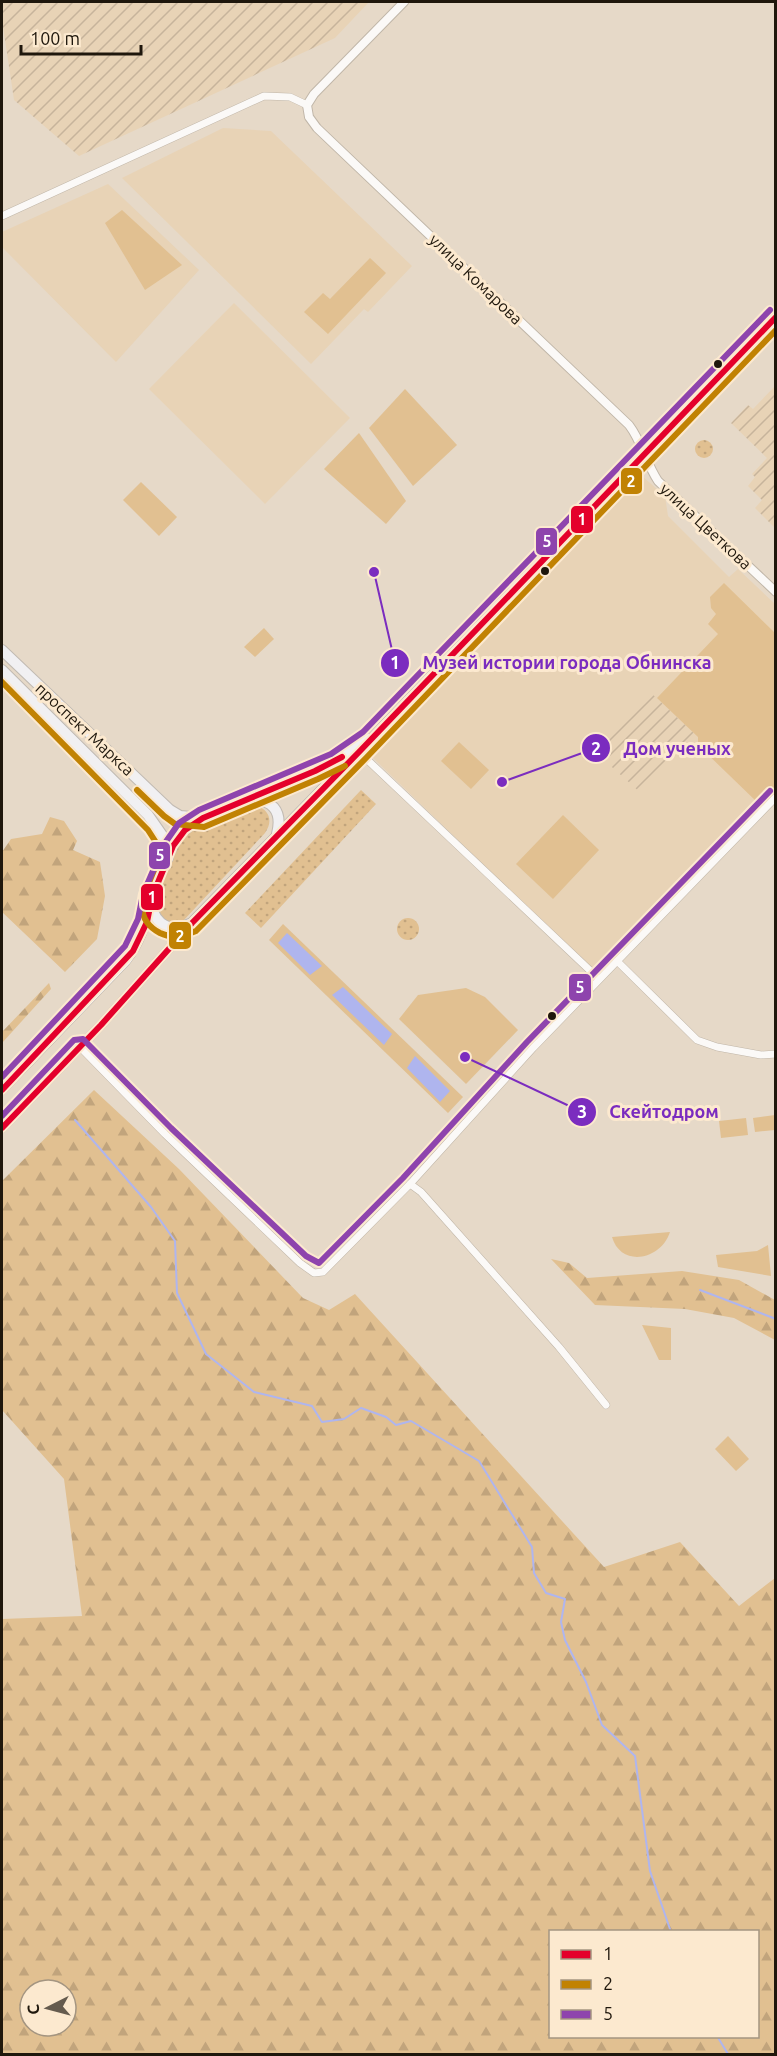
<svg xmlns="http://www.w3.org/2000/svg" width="777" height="2056" viewBox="0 0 777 2056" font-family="Ubuntu,sans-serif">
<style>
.built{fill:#e8d3b6}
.industrial{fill:url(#industrial-furrows)}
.grass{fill:url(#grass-dots)}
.forest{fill:url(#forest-firs);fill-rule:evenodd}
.green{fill:#e1c091}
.water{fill:#afb5ee}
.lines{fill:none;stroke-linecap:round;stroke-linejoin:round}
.stream{stroke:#afb5ee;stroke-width:2}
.minor-casing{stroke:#c0b6a8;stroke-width:8}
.tertiary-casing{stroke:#c0b6a8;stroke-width:10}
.secondary-casing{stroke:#c0b6a8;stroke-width:10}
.primary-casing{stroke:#c1bab2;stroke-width:12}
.minor{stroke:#fbf9f7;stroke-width:7}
.tertiary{stroke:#fbf9f7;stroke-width:8}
.secondary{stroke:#f6f4f4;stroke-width:9}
.primary{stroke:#f1f0f2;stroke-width:10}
.bus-1-casing{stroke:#fce9cf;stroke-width:10}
.bus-2-casing{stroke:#fce9cf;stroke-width:10}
.bus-3-casing{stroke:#fce9cf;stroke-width:10}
.bus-1{stroke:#e4002b;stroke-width:6}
.bus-2{stroke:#c18203;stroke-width:6}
.bus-3{stroke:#8e44ad;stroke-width:6}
.bus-dot{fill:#1f170c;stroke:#fce9cf;stroke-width:2}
.labels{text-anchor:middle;stroke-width:6;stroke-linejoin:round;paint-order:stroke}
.street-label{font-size:16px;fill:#1f170c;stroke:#fce9cf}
.leader{fill:none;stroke:#7b2cbf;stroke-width:2}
.callout-dot{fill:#7b2cbf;stroke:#fce9cf;stroke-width:2}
.mark-label{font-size:18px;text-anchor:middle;font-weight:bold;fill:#fff}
.callout-label{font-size:18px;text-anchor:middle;font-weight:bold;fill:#7b2cbf;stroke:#fce9cf;stroke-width:6;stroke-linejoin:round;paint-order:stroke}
.line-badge{stroke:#fce9cf;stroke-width:2}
.badge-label{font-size:16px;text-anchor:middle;font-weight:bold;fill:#fff}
</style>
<defs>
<pattern id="industrial-furrows" width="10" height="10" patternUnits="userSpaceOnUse" patternTransform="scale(1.5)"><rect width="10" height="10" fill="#e8d3b6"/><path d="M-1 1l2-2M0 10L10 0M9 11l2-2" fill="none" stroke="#c7b49b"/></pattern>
<pattern id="grass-dots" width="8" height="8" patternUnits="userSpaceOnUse" patternTransform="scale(1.5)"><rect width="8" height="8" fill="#e1c091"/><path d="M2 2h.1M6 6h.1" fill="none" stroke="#c1a47c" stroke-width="1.8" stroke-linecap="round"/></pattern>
<pattern id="forest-firs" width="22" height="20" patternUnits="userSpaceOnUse" patternTransform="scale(1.5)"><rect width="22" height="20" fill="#e1c091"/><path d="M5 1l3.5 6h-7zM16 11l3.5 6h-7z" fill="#c1a47c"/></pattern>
</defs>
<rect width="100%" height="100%" fill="#e6d9c8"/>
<!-- built -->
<g class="built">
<path d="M223,128L271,131L412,266L368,312L364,309L311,364L122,178Z"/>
<path d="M108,184L199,270L116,362L2,247V232Z"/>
<path d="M234,303L350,418L265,504L149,389Z"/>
<path d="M633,476H642L665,496L668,516L729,577L738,569L775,604V787L602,967L592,970L368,753L523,594L547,572L560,554Z"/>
</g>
<!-- industrial -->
<g class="industrial">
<path d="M2,2H369L335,38L79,156L14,100L2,20Z"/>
<path d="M775,386V528L755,508L762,500L748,486L755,477L752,474L767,458L731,423L748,405L753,409Z"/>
<path d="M649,691L698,737L643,795L593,750Z"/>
</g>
<!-- grass -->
<g class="grass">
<circle cx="704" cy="449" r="9"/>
<path d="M361,790L376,804L261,928L245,913Z"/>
<path d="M257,806C270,810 273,822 265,833L184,920C175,926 168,922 160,916C155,901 171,853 180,840C188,828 242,805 257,806Z"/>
<circle cx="408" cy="929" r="11"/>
</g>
<!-- forest -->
<g class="forest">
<path d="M50,817L64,821L77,841L73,850L100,862L105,896L97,939L65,972L2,912V852L11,839L42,834Z"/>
<path d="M49,983L51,989L2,1043V1032Z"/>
<path d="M94,1090L179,1169L303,1298L329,1310L355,1294L604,1567L680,1542L739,1606L775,1578V2054H2V1619L82,1616L64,1479L2,1410V1181ZM550,1932H758V2036H550ZM30,1990H66V2026H30Z"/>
<path d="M551,1259L569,1263L587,1278L682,1271L739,1280L775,1300V1340L734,1318L685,1309L595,1305Z"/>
</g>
<!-- green -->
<g class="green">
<path d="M122,210L182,265L145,290L105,223Z"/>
<path d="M370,258L386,273L328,334L304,312L323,293L330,299Z"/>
<path d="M405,389L457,445L413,486L369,428Z"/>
<path d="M359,433L406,501L386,524L324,469Z"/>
<path d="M141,482L177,517L159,536L123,500Z"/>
<path d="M724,583L775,633V787L759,804L698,745V737L657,698L718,634L708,624L716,614L711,608L710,597Z"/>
<path d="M264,628L274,639L255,657L244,647Z"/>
<path d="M459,742L489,770L471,789L441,761Z"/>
<path d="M563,815L599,850L553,899L516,864Z"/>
<path d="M283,924L463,1097L448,1113L269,940Z"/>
<path d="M466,988L485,997L518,1030L466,1084L399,1019L418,995Z"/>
<path d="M775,1115V1130L755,1132L753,1118Z"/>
<path d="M746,1118L748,1135L721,1138L719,1121Z"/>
<path d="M670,1232C661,1260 621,1268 612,1237Z"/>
<path d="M768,1245L771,1276L718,1267L716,1255L757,1251Z"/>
<path d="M642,1325L671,1328V1360H659Z"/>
<path d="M728,1436L749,1459L736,1471L715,1449Z"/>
</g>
<!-- water -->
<g class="water">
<path d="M287,933L322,966L310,975L278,943Z"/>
<path d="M343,987L392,1034L384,1045L332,995Z"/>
<path d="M415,1056L450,1091L440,1102L407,1068Z"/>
</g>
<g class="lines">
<!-- stream -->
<g class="stream">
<path d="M75,1120L151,1207L175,1241L177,1293L206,1354L254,1392L312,1406L322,1422L344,1419L361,1408L386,1417L396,1425L411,1421L479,1461L532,1547L534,1573L546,1593L565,1599L561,1622L565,1640L586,1682L602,1725L635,1756L650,1871L671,1932"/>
<path d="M700,1290L776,1319"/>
<path d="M717,2036L728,2054"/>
</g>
<!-- minor casing -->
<g class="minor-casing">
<g id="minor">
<path d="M2,216L264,96L290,97L307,105"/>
<path d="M359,752L599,979"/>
<path d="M617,961L697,1040L717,1047L761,1055L776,1054"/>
<path d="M80,1047L165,1134L300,1263L314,1273L323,1272L410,1184L533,1048L776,797"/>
<path d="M410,1184L421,1192L559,1347L606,1405"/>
</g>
</g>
<!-- tertiary casing -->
<g class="tertiary-casing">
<path id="tertiary" d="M404,2L314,94L307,105L309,117L317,128L629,425C642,442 646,463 658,481L776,592"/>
</g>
<!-- secondary casing -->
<g class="secondary-casing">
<g id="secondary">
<path d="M2,1090L126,961C140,943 146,925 151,902"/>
<path d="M2,1128L101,1025L192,923"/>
</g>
</g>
<!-- primary casing -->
<g class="primary-casing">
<g id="primary">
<path d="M2,650L170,810L180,816L203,818"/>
<path d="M2,670L148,815L164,838L168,858"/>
<path d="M369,739L335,762L203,818C195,822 187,827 180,834C172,844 154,885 152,898C150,907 154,917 161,923C172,931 181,928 192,923L359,752L776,316"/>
<path d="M248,799C272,799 283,810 277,834"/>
</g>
</g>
<!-- minor -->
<use href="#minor" class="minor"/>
<!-- tertiary -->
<use href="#tertiary" class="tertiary"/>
<!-- secondary -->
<use href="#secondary" class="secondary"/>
<!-- primary -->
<use href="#primary" class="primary"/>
<!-- bus-1 casing -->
<g class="bus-1-casing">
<g id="bus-1">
<path d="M2,1090L133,951L147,922L152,897L173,846L185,830L203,818L315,771L342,757"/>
<path d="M2,1128L101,1025L192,923L359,752L776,317"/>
</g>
</g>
<!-- bus-2 casing -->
<g class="bus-2-casing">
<g id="bus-2">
<path d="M2,682L148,830L157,844L159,854C155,880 123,913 160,933C172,939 184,936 196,931L366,758L776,330"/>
<path d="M137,790L164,816L175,824L204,827L318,779L345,766"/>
</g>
</g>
<!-- bus-3 casing -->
<g class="bus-3-casing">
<g id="bus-3">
<path d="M2,1077L125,946L138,919L143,894L165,843L179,823L199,810L331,754L363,732L770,310"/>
<path d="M2,1116L74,1040L83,1039L171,1128L306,1256L319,1263L403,1178L527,1042L770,791"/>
</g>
</g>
<!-- bus-1 -->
<use href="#bus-1" class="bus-1"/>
<!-- bus-2 -->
<use href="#bus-2" class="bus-2"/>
<!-- bus-3 -->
<use href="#bus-3" class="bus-3"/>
</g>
<!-- markers -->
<g class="bus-dot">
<circle cx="718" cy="364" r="5"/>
<circle cx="545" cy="571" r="5"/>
<circle cx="552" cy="1016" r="5"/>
</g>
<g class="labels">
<!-- street labels -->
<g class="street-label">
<text transform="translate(476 279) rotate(44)" y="6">улица Комарова</text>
<text transform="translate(706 526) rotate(43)" y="6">улица Цветкова</text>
<text transform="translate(85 729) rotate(43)" y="6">проспект Маркса</text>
</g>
</g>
<!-- callouts -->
<path class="leader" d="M374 572L395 663M502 782L596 748M465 1057L582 1112"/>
<g class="callout-dot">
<circle cx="374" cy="572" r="6"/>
<circle cx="502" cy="782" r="6"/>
<circle cx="465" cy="1057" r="6"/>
<circle cx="395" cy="663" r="15"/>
<circle cx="596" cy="748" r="15"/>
<circle cx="582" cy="1112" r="15"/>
</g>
<g class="mark-label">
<text x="395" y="669">1</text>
<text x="596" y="755">2</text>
<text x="582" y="1118">3</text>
</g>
<g class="callout-label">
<text x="567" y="669">Музей истории города Обнинска</text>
<text x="677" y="755">Дом ученых</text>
<text x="664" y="1118">Скейтодром</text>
</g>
<g class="line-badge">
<rect x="620" y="467" width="23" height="28" rx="6" fill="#c18203"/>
<rect x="570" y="505" width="24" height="29" rx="6" fill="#e4002b"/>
<rect x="535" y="527" width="23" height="29" rx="6" fill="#8e44ad"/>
<rect x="148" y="841" width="23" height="29" rx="6" fill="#8e44ad"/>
<rect x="140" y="883" width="24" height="28" rx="6" fill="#e4002b"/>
<rect x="168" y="921" width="24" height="29" rx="6" fill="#c18203"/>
<rect x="568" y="973" width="24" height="29" rx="6" fill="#8e44ad"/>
</g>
<g class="badge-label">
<text x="631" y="487">2</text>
<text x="582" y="525">1</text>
<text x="547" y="547">5</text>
<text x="160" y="861">5</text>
<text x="152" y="903">1</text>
<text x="180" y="942">2</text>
<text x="580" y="993">5</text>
</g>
<!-- border -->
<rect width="777" height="2056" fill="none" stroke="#1f170c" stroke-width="6"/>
<!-- legend -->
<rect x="549" y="1930" width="210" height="108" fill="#fce9cf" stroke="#a49581" stroke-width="1.5"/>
<rect x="561" y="1950" width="30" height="9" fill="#e4002b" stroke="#a49581" stroke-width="1.5"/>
<text x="603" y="1960" font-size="18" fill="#1f170c">1</text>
<rect x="561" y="1980" width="30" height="9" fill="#c18203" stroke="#a49581" stroke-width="1.5"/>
<text x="603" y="1990" font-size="18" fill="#1f170c">2</text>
<rect x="561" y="2010" width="30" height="9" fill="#8e44ad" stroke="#a49581" stroke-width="1.5"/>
<text x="603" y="2020" font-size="18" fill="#1f170c">5</text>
<!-- north arrow -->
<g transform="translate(48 2008) rotate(264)"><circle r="28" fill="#fce9cf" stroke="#a49581" stroke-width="1.5"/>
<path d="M0-4.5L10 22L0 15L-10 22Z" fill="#655b4e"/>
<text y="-9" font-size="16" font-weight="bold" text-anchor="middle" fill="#1f170c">С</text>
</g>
<!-- scale -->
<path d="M21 45v9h120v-9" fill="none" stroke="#1f170c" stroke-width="3"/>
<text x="30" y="45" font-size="18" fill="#1f170c" stroke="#fce9cf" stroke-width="4.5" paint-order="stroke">100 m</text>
</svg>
